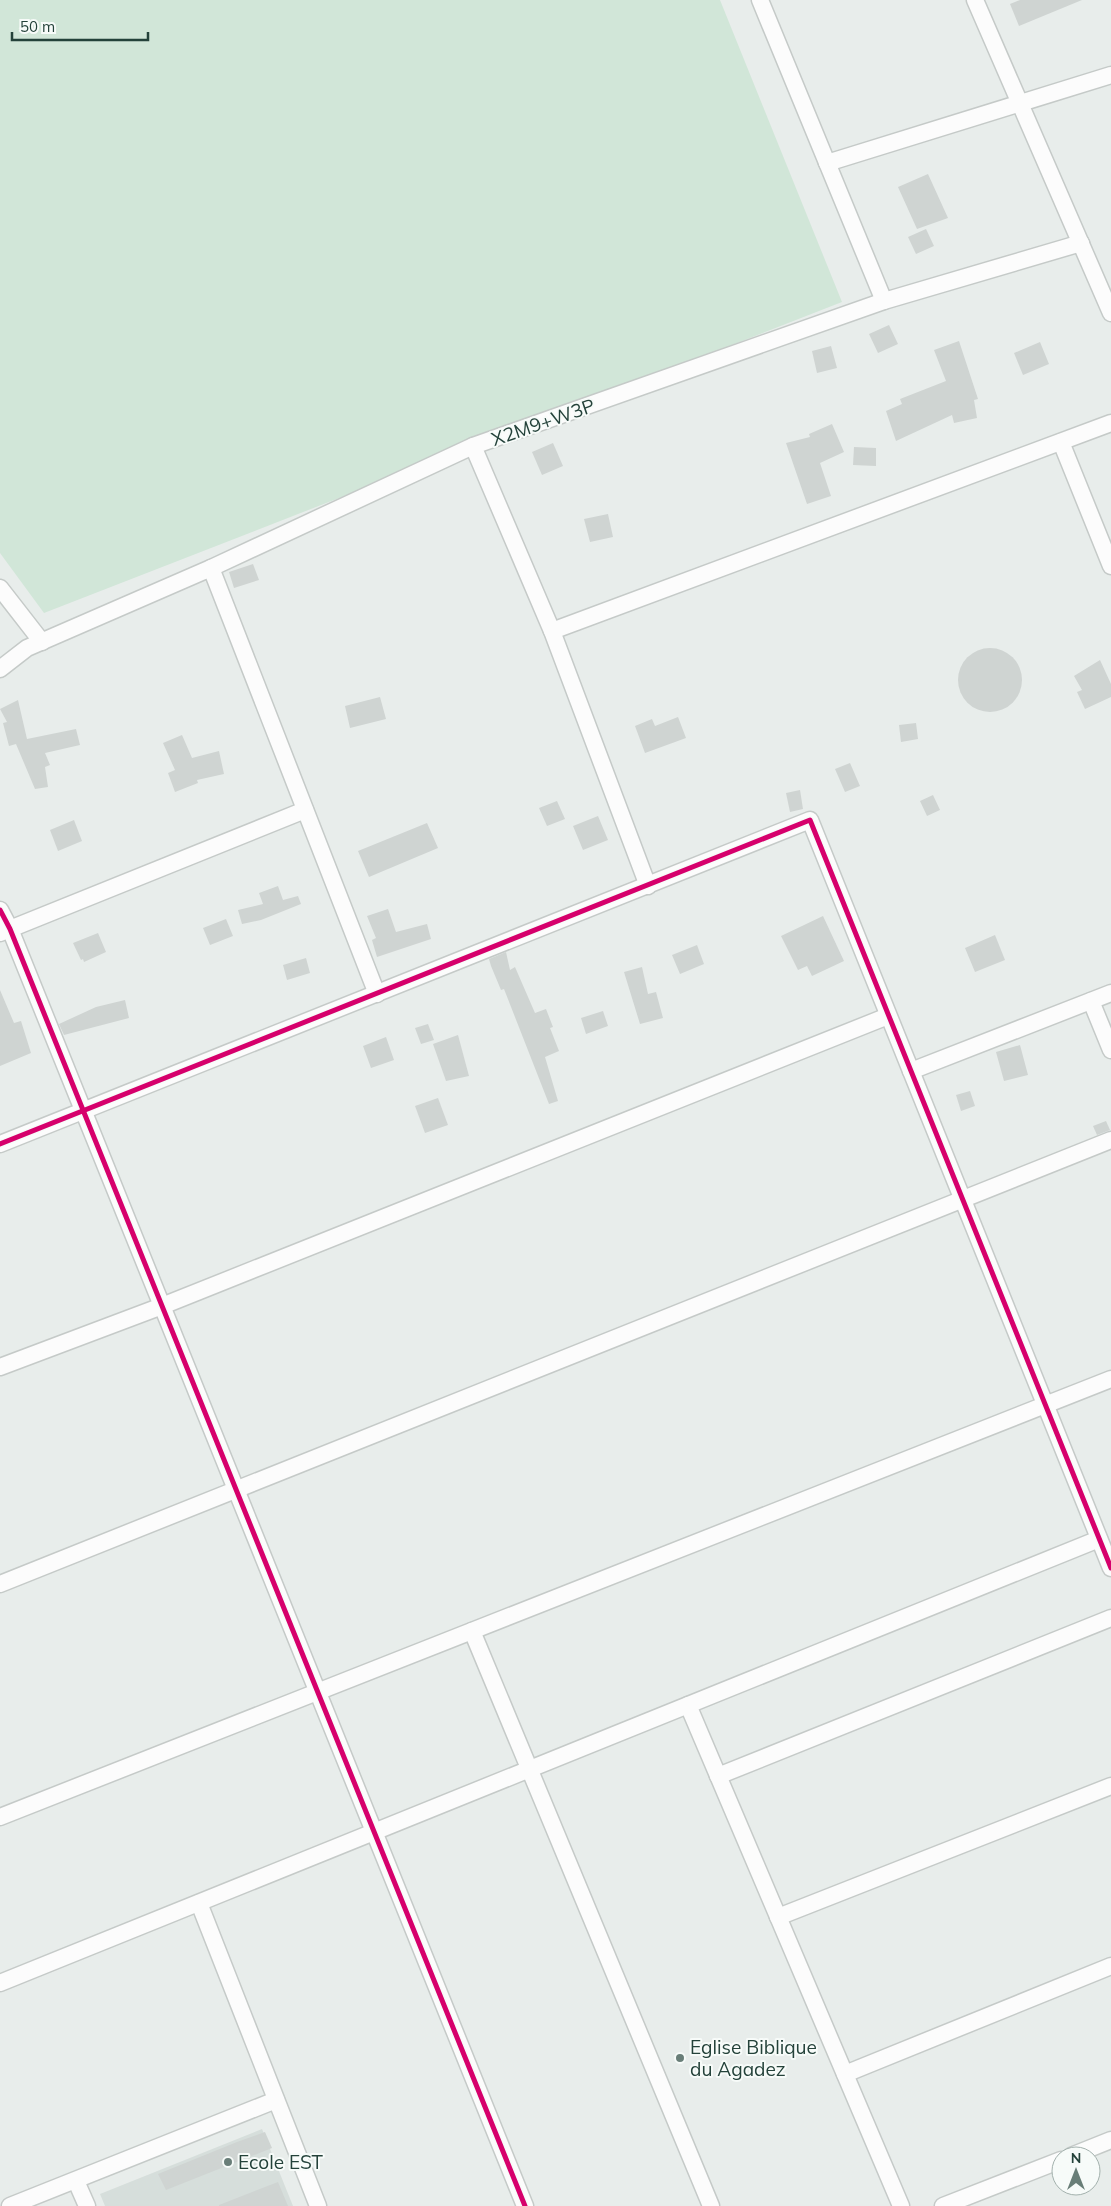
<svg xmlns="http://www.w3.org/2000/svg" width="1111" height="2206" viewBox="0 0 1111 2206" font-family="Mulish,sans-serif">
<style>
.built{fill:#d6dedb}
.green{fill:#d1e6d8}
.building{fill:#cfd4d2}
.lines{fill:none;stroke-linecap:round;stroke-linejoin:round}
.street-casing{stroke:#c5cac8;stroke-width:19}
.street{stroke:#fcfcfc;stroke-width:16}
.cycleway-casing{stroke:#f7fbf9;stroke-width:8}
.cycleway{stroke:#d6006c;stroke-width:5}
.poi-dot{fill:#697e78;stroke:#f7fbf9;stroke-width:2}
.labels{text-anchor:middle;stroke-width:4;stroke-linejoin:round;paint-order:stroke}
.street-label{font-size:19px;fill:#24423a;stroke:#f7fbf9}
.poi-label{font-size:19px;fill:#24423a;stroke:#f7fbf9;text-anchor:start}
</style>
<rect width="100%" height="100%" fill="#e8edeb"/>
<!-- built -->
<path class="built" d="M262,2129L293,2206H105L100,2194Z"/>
<!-- green -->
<path class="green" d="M0,0H720L842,302L44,613L0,553Z"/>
<!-- building -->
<g class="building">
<path d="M1020,0H1082L1019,26L1010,4Z"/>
<path d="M928,174L948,218L917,229L898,187Z"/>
<path d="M926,229L934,246L916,254L908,237Z"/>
<path d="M889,325L898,344L878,353L869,334Z"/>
<path d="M959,341L978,399L974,400L977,418L954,423L952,415L896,441L886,411L902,404L900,399L946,381L934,350Z"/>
<path d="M1040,342L1049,364L1023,375L1014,353Z"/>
<path d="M831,346L837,368L817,373L812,351Z"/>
<path d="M832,424L844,452L820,463L831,496L807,504L786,443L810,437L809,434Z"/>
<path d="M553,443L563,466L542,475L532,452Z"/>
<path d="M854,447L876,448V466L853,465Z"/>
<path d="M608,514L613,537L590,542L584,519Z"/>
<path d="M253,564L259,580L234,588L229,572Z"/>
<circle cx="990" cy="680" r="32"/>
<path d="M1100,660L1111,684V697L1085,709L1077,692L1082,690L1074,676Z"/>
<path d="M380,697L386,719L350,728L345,706Z"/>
<path d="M18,700L27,739L76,729L80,745L45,753L50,765L45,767L48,787L35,789L16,744L9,746L3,723L7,722L0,709Z"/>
<path d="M678,717L686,738L645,753L635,726L652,719L655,726Z"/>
<path d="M916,723L918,739L901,742L899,725Z"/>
<path d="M182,735L192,758L219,751L224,774L197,780L198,783L175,792L168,773L175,770L163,743Z"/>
<path d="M850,763L860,786L845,792L835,769Z"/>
<path d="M800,790L803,809L790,812L786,793Z"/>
<path d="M933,795L940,810L927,816L920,801Z"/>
<path d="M557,801L565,819L547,826L539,808Z"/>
<path d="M598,816L608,840L583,850L573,826Z"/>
<path d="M74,820L82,841L58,851L50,830Z"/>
<path d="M427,823L438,848L369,877L358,851Z"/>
<path d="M278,886L283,900L298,896L301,904L261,920L242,924L238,910L263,904L259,893Z"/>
<path d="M388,909L396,932L427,924L431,939L377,957L372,940L376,938L367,916Z"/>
<path d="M823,916L844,961L812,976L807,966L798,970L781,936Z"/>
<path d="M226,919L233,936L210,945L203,928Z"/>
<path d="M98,933L106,952L84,962L83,959L81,960L73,943Z"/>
<path d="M995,935L1005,960L975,972L965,948Z"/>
<path d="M697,945L704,964L680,974L672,955Z"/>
<path d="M506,952L510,970L515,967L535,1013L546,1009L553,1027L550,1028L559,1051L545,1057L558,1101L549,1104L504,989L501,990L491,966L489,959Z"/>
<path d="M306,958L310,973L287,980L283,965Z"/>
<path d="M642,967L648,994L656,992L663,1018L640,1024L624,972Z"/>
<path d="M0,990L14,1023L21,1021L31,1053L0,1066Z"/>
<path d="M125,1000L129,1018L64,1035L59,1024L96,1007Z"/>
<path d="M603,1011L608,1026L586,1034L581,1018Z"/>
<path d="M428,1024L434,1040L421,1044L415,1028Z"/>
<path d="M458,1035L469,1076L446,1081L433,1044Z"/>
<path d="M386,1037L394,1060L371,1068L363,1046Z"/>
<path d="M1020,1045L1028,1075L1004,1081L996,1052Z"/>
<path d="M970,1091L975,1106L961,1111L956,1095Z"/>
<path d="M438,1098L448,1125L425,1133L415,1106Z"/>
<path d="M1106,1121L1110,1130L1097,1135L1093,1126Z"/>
<path d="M265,2132L272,2148L166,2190L158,2174L237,2142Z"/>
<path d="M278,2182L288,2206H219V2205Z"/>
</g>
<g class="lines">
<!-- street casing -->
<g class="street-casing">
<g id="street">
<path d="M760,0L884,301L1081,243"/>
<path d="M975,0L1111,313"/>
<path d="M827,163L1111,75"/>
<path d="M1061,442L1111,566"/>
<path d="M473,446L552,631L648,886"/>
<path d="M211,568L473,446L884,301"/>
<path d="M0,588L42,642"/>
<path d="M552,631L1111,423"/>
<path d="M0,669L27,648L211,568L377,994"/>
<path d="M0,910L10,929L525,2206"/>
<path d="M0,933L305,810"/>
<path d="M1091,1001L1111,1050"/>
<path d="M911,1071L1111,993"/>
<path d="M0,1144L810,820L1111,1568"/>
<path d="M0,1367L162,1306L888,1016"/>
<path d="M0,1584L1111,1140"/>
<path d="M472,1631L711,2206"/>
<path d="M688,1705L901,2206"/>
<path d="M718,1776L1111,1618"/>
<path d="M0,1817L1111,1379"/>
<path d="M199,1903L318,2206"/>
<path d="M778,1917L1111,1786"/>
<path d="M0,1983L1099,1539"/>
<path d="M845,2074L1111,1966"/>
<path d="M1071,2156L1111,2140"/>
<path d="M76,2181L87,2206"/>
<path d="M10,2206L276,2100"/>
<path d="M943,2206L1061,2160"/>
</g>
</g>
<!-- street -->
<use href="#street" class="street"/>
<!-- cycleway casing -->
<g class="cycleway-casing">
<g id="cycleway">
<path d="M0,910L10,929L525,2206"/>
<path d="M0,1144L810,820L1111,1568"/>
</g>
</g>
<!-- cycleway -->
<use href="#cycleway" class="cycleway"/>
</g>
<!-- markers -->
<g class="poi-dot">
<circle cx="680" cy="2058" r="5"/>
<circle cx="228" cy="2162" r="5"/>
</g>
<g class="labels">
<!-- street labels -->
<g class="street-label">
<text transform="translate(543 422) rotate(-19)" y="7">X2M9+W3P</text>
</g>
<!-- poi labels -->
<g class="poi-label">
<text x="690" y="2054">Eglise Biblique<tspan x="690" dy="22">du Agadez</tspan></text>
<text x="238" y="2169">Ecole EST</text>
</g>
</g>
<!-- north arrow -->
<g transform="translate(1076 2171)"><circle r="24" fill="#f7fbf9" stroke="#a3b1ad"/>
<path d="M0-4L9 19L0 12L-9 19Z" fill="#697e78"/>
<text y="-8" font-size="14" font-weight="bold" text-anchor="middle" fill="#24423a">N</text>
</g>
<!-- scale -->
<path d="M12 32v8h136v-8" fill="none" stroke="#24423a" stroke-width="2.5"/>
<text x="20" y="32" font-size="15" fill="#24423a" stroke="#f7fbf9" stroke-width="4" paint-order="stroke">50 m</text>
</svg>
